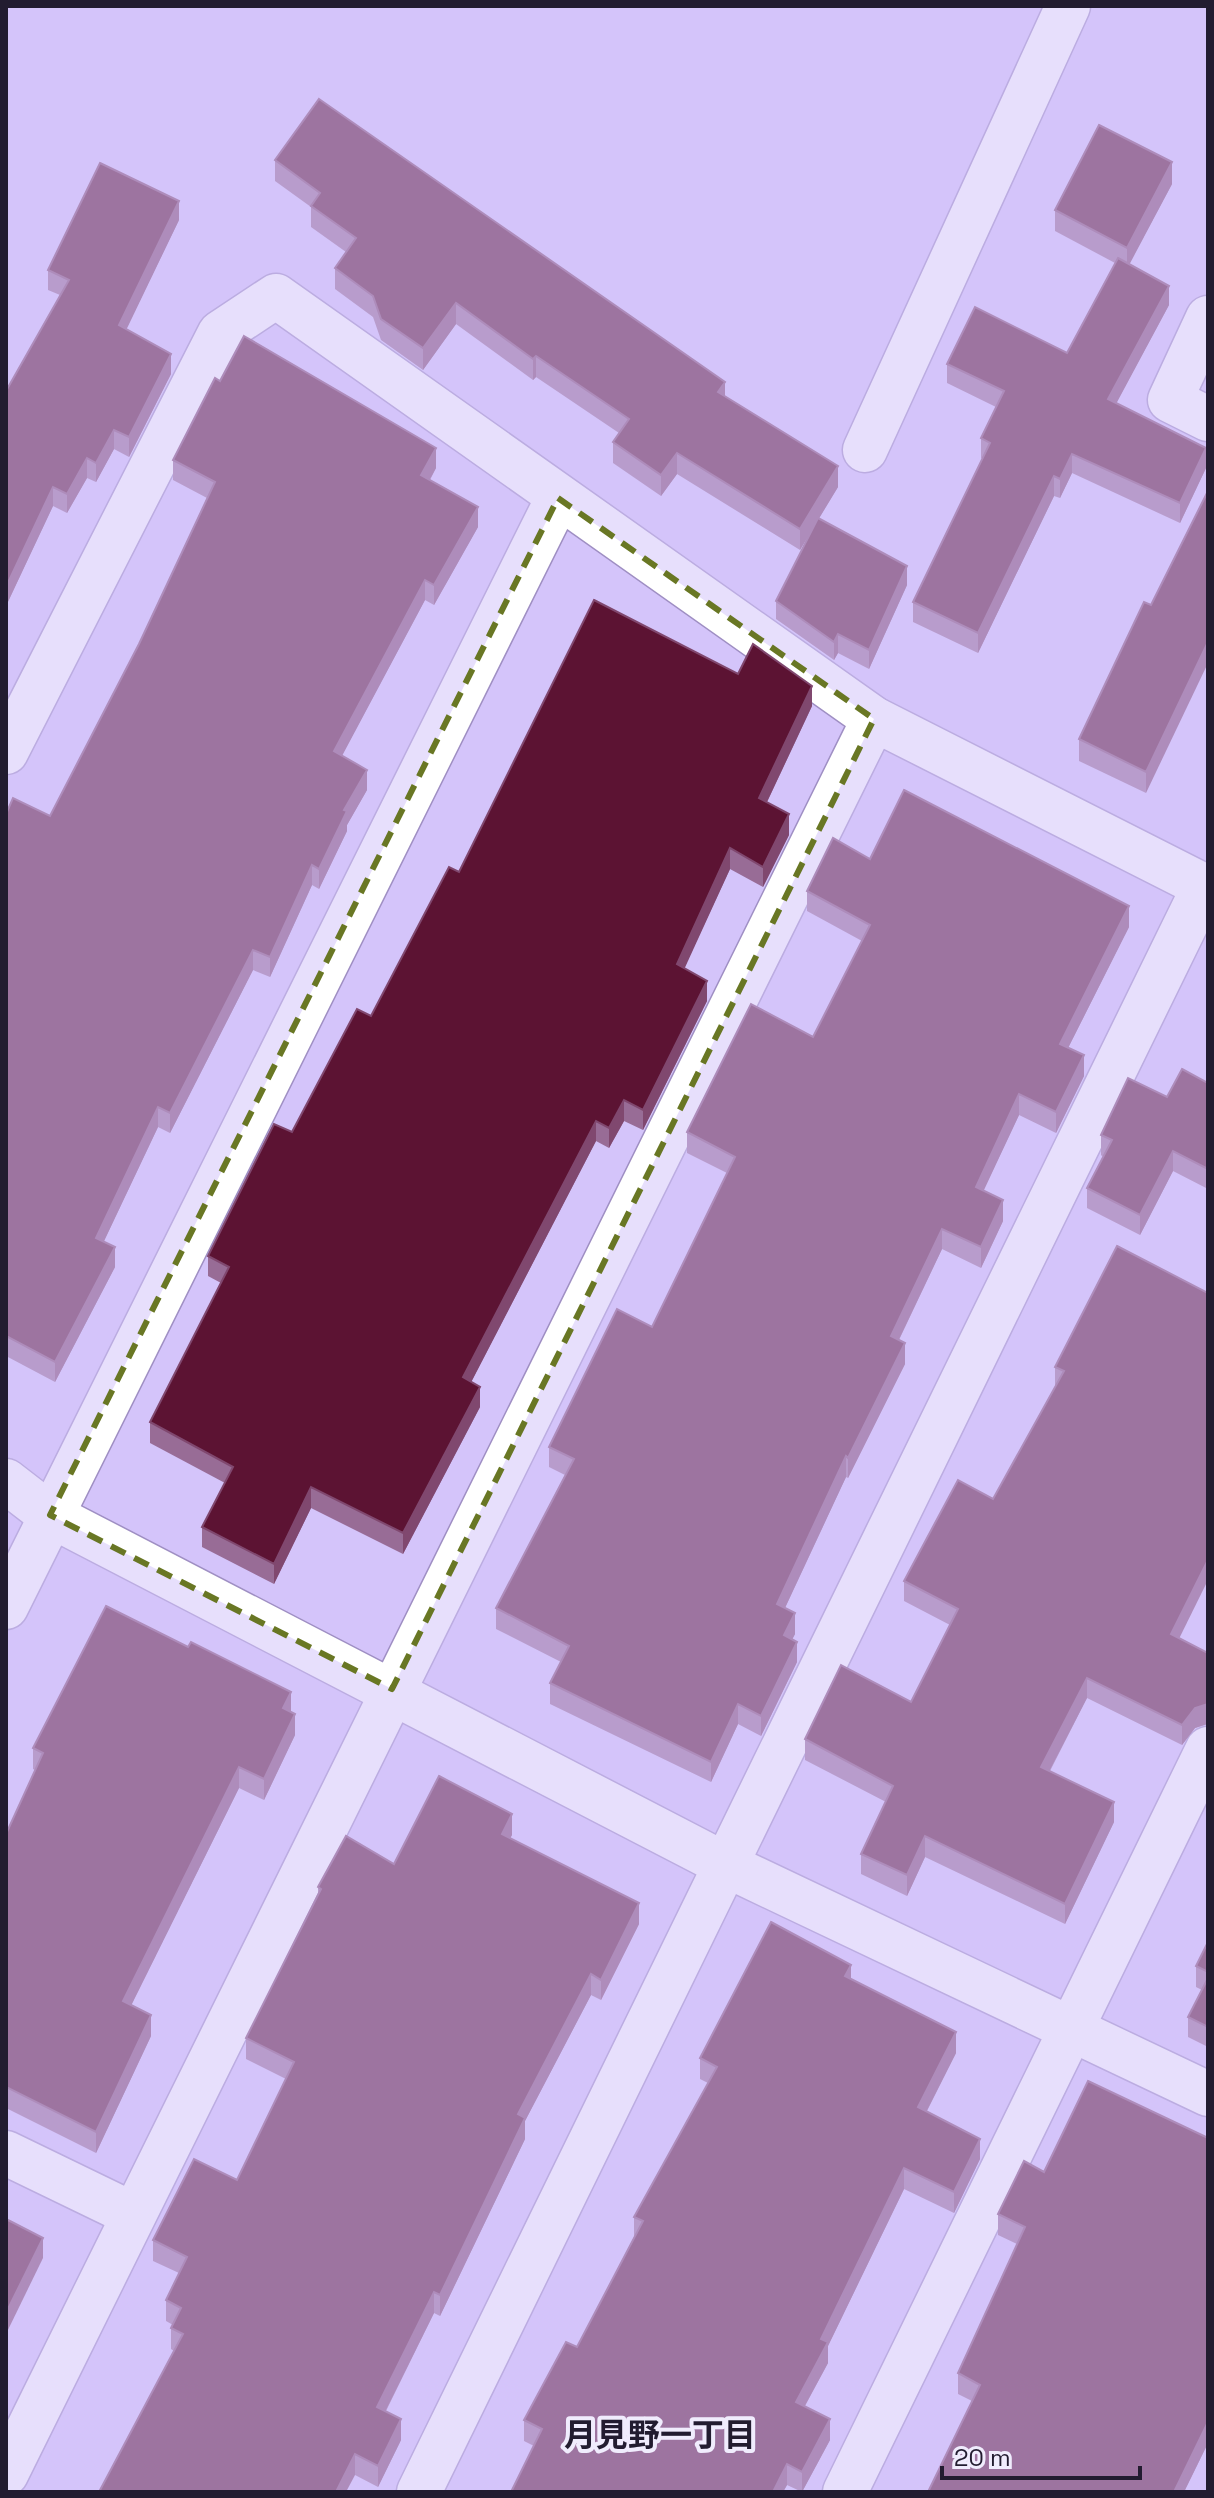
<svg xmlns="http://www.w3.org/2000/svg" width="1214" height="2498" viewBox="0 0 1214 2498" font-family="'Space Grotesk','Noto Sans JP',sans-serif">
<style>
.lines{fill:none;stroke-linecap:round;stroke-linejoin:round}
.minor-casing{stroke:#9f8fc3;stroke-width:47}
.minor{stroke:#fff;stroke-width:44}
.wall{fill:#986c96}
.shaded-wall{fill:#80486f}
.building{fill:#5c1333;stroke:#80486f;stroke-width:2}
.marked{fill:none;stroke:#697724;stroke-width:6;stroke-dasharray:16 10;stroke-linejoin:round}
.labels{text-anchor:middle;stroke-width:8;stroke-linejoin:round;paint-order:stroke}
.neighbourhood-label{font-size:32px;font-weight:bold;fill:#221c30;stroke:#f0ecfd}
</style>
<rect width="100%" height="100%" fill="#d4c4fa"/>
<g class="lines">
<!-- minor casing -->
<g class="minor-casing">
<g id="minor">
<path d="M1208,318L1170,400L1208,419"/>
<path d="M865,450L1068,6"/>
<path d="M6,752L220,333L276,296L874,719L1208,888"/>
<path d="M6,1481L50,1515L726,1865L1208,2094"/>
<path d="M6,1607L558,498"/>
<path d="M6,2153L132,2214"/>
<path d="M6,2474L874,719"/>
<path d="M419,2492L1204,887"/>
<path d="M845,2492L1208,1749"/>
</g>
</g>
<!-- minor -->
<use href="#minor" class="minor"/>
</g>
<!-- wall -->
<g class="wall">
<path d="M275,160L725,397L838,487L819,518L907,585L869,669L838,653L834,660L776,619V601L815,524L800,550L677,474L661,496L613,463V442L619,433L536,377L533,380L456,324L423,370L381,340L373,317L335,289V268L346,252L311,227V207L275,181Z"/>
<path d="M1172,184L1129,264L1169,305L1116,403L1206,468L1180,523L1072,473L1060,498L1054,496L978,653L913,622V602L983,459L981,458V438L996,407L947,383V364L1067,353L1115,263L1055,231V210Z"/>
<path d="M179,220L126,329L171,374L129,457L114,449L96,482L87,478L67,513L53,506L6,606L60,295L48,290V270Z"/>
<path d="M220,381L436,468L430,480L478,527L434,605L425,600L342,755L367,790L347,825V831L319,889L312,885L270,977L253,970L170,1133L158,1127L104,1241L115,1267L55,1382L6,1356V814L50,816L139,644L207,498L173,480V460Z"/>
<path d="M1151,605L1146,793L1079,761V739Z"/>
<path d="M738,674L812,706L767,802L789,835L763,887L730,869L684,968L707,1001L643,1130L624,1121L609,1148L596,1141L471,1382L480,1407L403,1554L311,1508L274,1584L202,1547V1527L225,1483L150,1443V1422L221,1283L208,1276V1256L371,1016L459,872Z"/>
<path d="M870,859L1129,927L1068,1048L1084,1076L1056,1133L1019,1115L983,1191L1003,1221L981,1268L942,1249L899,1340L905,1364L848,1478L846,1477L785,1608L795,1634L792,1639L797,1662L761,1736L738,1724L711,1782L550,1704V1683L561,1662L496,1629V1608L565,1475L549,1467V1447L652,1327L727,1173L687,1153V1132L813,1037L862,941L807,911V891Z"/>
<path d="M1208,1083V1189L1173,1171L1140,1235L1087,1208V1188L1103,1157L1101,1155V1135L1167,1097Z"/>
<path d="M1117,1246L1179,1638L1208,1653V1724L1195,1728L1182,1745L1087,1698L1050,1771L1114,1822L1065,1924L925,1857L907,1896L861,1874V1854L886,1802L805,1760V1739L911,1702L950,1625L904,1601V1581L993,1499L1055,1387V1367Z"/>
<path d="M291,1712L295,1735L264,1800L239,1788L131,2005L151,2036L96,2153L6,2108V1834L35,1770L33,1769V1748Z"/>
<path d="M512,1835L510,1838L639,1924L601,2000L591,1995L525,2121V2139L440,2316L434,2313L386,2411L401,2440L378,2487L355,2475L171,2349V2328L173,2325L166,2321V2300L179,2273L153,2261V2240L237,2180L286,2079L246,2059V2038L318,1896V1887L394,1864Z"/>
<path d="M1208,1942V2047L1188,2037V2017L1202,1990L1196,1987V1966Z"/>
<path d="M851,1979L956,2053L927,2111L980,2159L954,2213L904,2189L828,2346V2363L805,2406L830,2440L802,2492L787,2485L783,2492H511L534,2446L524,2441V2420L577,2347L634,2237V2217L708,2083L700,2079V2058Z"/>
<path d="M1024,2161L1208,2443L1184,2492H928L972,2401L958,2394V2373L1017,2244L998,2235V2214Z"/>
</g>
<!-- shaded-wall -->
<g class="shaded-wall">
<path d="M1172,162V184L1127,269V248Z"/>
<path d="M179,201V220L119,345V325Z"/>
<path d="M1169,286V305L1108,419V399Z"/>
<path d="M456,303V324L423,370V348Z"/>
<path d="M171,354V374L129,457V437Z"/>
<path d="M536,356V377L533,380V359Z"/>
<path d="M725,382V403L718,392Z"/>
<path d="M114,430V449L96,482V463Z"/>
<path d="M436,448V468L421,495V475Z"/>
<path d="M1206,448V468L1180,523V503Z"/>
<path d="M677,453V474L661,496V475Z"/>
<path d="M1072,454V473L1060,498V479Z"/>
<path d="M87,458V478L67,513V494Z"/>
<path d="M838,466V487L800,550V529Z"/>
<path d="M1054,476V496L978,653V633Z"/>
<path d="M53,487V506L6,606V587Z"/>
<path d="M478,507V527L434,605V585Z"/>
<path d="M907,566V585L869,669V650Z"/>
<path d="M425,580V600L334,771V751Z"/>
<path d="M838,634V653L834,660V642Z"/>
<path d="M1208,642V663L1146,793V772Z"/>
<path d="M812,686V706L759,819V798Z"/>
<path d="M367,770V790L347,825V831L319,889V869L344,810Z"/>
<path d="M789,814V835L763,887V867Z"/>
<path d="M730,848V869L677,985V964Z"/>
<path d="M312,865V885L270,977V957Z"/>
<path d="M1129,906V927L1060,1064V1044Z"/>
<path d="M253,950V970L170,1133V1113Z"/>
<path d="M707,981V1001L643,1130V1110Z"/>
<path d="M1084,1055V1076L1056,1133V1112Z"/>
<path d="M1019,1094V1115L976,1207V1187Z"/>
<path d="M624,1100V1121L609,1148V1128Z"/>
<path d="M158,1107V1127L96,1258V1238Z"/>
<path d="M596,1121V1141L463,1398V1377Z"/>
<path d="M1173,1151V1171L1140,1235V1215Z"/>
<path d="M1003,1200V1221L981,1268V1247Z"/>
<path d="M942,1229V1249L891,1356V1336Z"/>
<path d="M115,1247V1267L55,1382V1362Z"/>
<path d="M905,1343V1364L848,1478V1458Z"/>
<path d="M480,1387V1407L403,1554V1533Z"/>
<path d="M846,1456V1477L777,1625V1604Z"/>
<path d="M311,1487V1508L274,1584V1564Z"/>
<path d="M1208,1560V1580L1171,1655V1634Z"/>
<path d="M795,1613V1634L784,1656V1635Z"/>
<path d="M797,1642V1662L761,1736V1716Z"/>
<path d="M1087,1678V1698L1041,1787V1767Z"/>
<path d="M291,1692V1713L283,1708Z"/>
<path d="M738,1704V1724L711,1782V1762Z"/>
<path d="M1207,1704V1724L1195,1728L1182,1745V1725L1195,1708Z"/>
<path d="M295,1714V1735L264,1800V1779Z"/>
<path d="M239,1767V1788L123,2022V2001Z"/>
<path d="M1114,1802V1822L1065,1924V1904Z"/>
<path d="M512,1814V1835L502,1854V1834Z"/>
<path d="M925,1836V1857L907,1896V1875Z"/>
<path d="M639,1903V1924L601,2000V1980Z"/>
<path d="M851,1965V1986L845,1976Z"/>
<path d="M591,1974V1995L525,2121V2139L440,2316V2295L518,2114Z"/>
<path d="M151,2015V2036L96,2153V2132Z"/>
<path d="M956,2032V2053L918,2128V2107Z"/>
<path d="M980,2139V2159L954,2213V2192Z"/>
<path d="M904,2168V2189L828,2346V2363L796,2422V2402L821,2339Z"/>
<path d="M43,2238V2258L6,2334V2313Z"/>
<path d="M434,2292V2313L377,2428V2407Z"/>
<path d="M401,2419V2440L378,2487V2466Z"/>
<path d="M830,2419V2440L802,2492V2472Z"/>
<path d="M1208,2422V2443L1184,2492H1174Z"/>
<path d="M355,2454V2475L346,2492H336Z"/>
<path d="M787,2464V2485L783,2492H773Z"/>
</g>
<!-- building -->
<g class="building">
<path d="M319,99L725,382L718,392L838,466L800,529L677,453L661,475L613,442L629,419L536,356L533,359L456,303L423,348L381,319L373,296L335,268L356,238L311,206L320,193L275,160Z"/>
<path d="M1099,125L1172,162L1127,248L1055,210Z"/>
<path d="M100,163L179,201L119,325L171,354L129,437L114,430L96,463L87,458L67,494L53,487L6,587V391L69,280L48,270Z"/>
<path d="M1118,258L1169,286L1108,399L1206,448L1180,503L1072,454L1060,479L1054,476L978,633L913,602L990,443L981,438L1004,391L947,364L975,307L1067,353Z"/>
<path d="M244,336L436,448L421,475L478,507L434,585L425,580L334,751L367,770L344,810L347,811L319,869L312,865L270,957L253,950L170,1113L158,1107L96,1238L115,1247L55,1362L6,1336V814L13,798L50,816L139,644L215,482L173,460L215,378L220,381Z"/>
<path d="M1208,491V642L1146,772L1079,739L1144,602L1151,605Z"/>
<path d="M818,518L907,566L869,650L838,634L834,642L776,601Z"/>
<path d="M594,600L738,674L753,644L812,686L759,798L789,814L763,867L730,848L677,964L707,981L643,1110L624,1100L609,1128L596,1121L463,1377L480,1387L403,1533L311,1487L274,1564L202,1527L233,1467L150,1422L229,1267L208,1256L274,1124L292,1132L357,1009L371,1016L449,867L459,872Z"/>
<path d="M904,790L1129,906L1060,1044L1084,1055L1056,1112L1019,1094L976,1187L1003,1200L981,1247L942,1229L891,1336L905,1343L848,1458L846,1456L777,1604L795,1613L784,1635L797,1642L761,1716L738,1704L711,1762L550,1683L569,1646L496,1608L574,1459L549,1447L617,1309L652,1327L735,1157L687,1132L751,1004L813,1037L870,925L807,891L833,838L870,859Z"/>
<path d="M1182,1069L1208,1083V1169L1173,1151L1140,1215L1087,1188L1112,1140L1101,1135L1128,1078L1167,1097Z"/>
<path d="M1117,1246L1208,1293V1560L1171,1634L1208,1653V1704L1195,1708L1182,1725L1087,1678L1041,1767L1114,1802L1065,1904L925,1836L907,1875L861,1854L893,1786L805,1739L841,1665L911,1702L958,1609L904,1581L958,1480L993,1499L1064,1371L1055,1367Z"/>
<path d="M106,1606L188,1647L191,1642L291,1692L283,1708L295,1714L264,1779L239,1767L123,2001L151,2015L96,2132L6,2087V1834L43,1753L33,1748Z"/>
<path d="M439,1776L512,1814L502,1834L639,1903L601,1980L591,1974L518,2114L525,2118L440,2295L434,2292L377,2407L401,2419L378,2466L355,2454L336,2492H99L183,2334L171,2328L181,2308L166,2300L187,2257L153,2240L194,2159L237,2180L294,2062L246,2038L321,1889L318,1887L346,1836L394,1864Z"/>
<path d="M771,1922L851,1965L845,1976L956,2032L918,2107L980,2139L954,2192L904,2168L821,2339L828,2342L796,2402L830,2419L802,2472L787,2464L773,2492H511L542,2429L524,2420L566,2342L577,2347L643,2221L634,2217L717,2067L700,2058Z"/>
<path d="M1208,1942V1972L1196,1966Z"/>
<path d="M1208,1978V2027L1188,2017Z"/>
<path d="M1088,2081L1208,2138V2422L1174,2492H928L980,2385L958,2373L1025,2227L998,2214L1024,2161L1044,2172Z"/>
<path d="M6,2219L43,2238L6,2313Z"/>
</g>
<!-- marked area -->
<path d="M0 0H1214V2498H0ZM558,498L874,719L392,1689L50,1515Z" fill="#d4c4fa" fill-opacity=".55" fill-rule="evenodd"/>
<path class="marked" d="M558,498L874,719L392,1689L50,1515Z"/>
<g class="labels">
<!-- neighbourhood labels -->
<g class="neighbourhood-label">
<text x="660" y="2446">月見野一丁目</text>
</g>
</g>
<!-- border -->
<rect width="1214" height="2498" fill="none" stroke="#221c30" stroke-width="16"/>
<!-- scale -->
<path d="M942 2466v12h198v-12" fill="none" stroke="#221c30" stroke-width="4"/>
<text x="954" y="2466" font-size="24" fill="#221c30" stroke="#f0ecfd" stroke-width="6" paint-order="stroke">20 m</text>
</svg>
